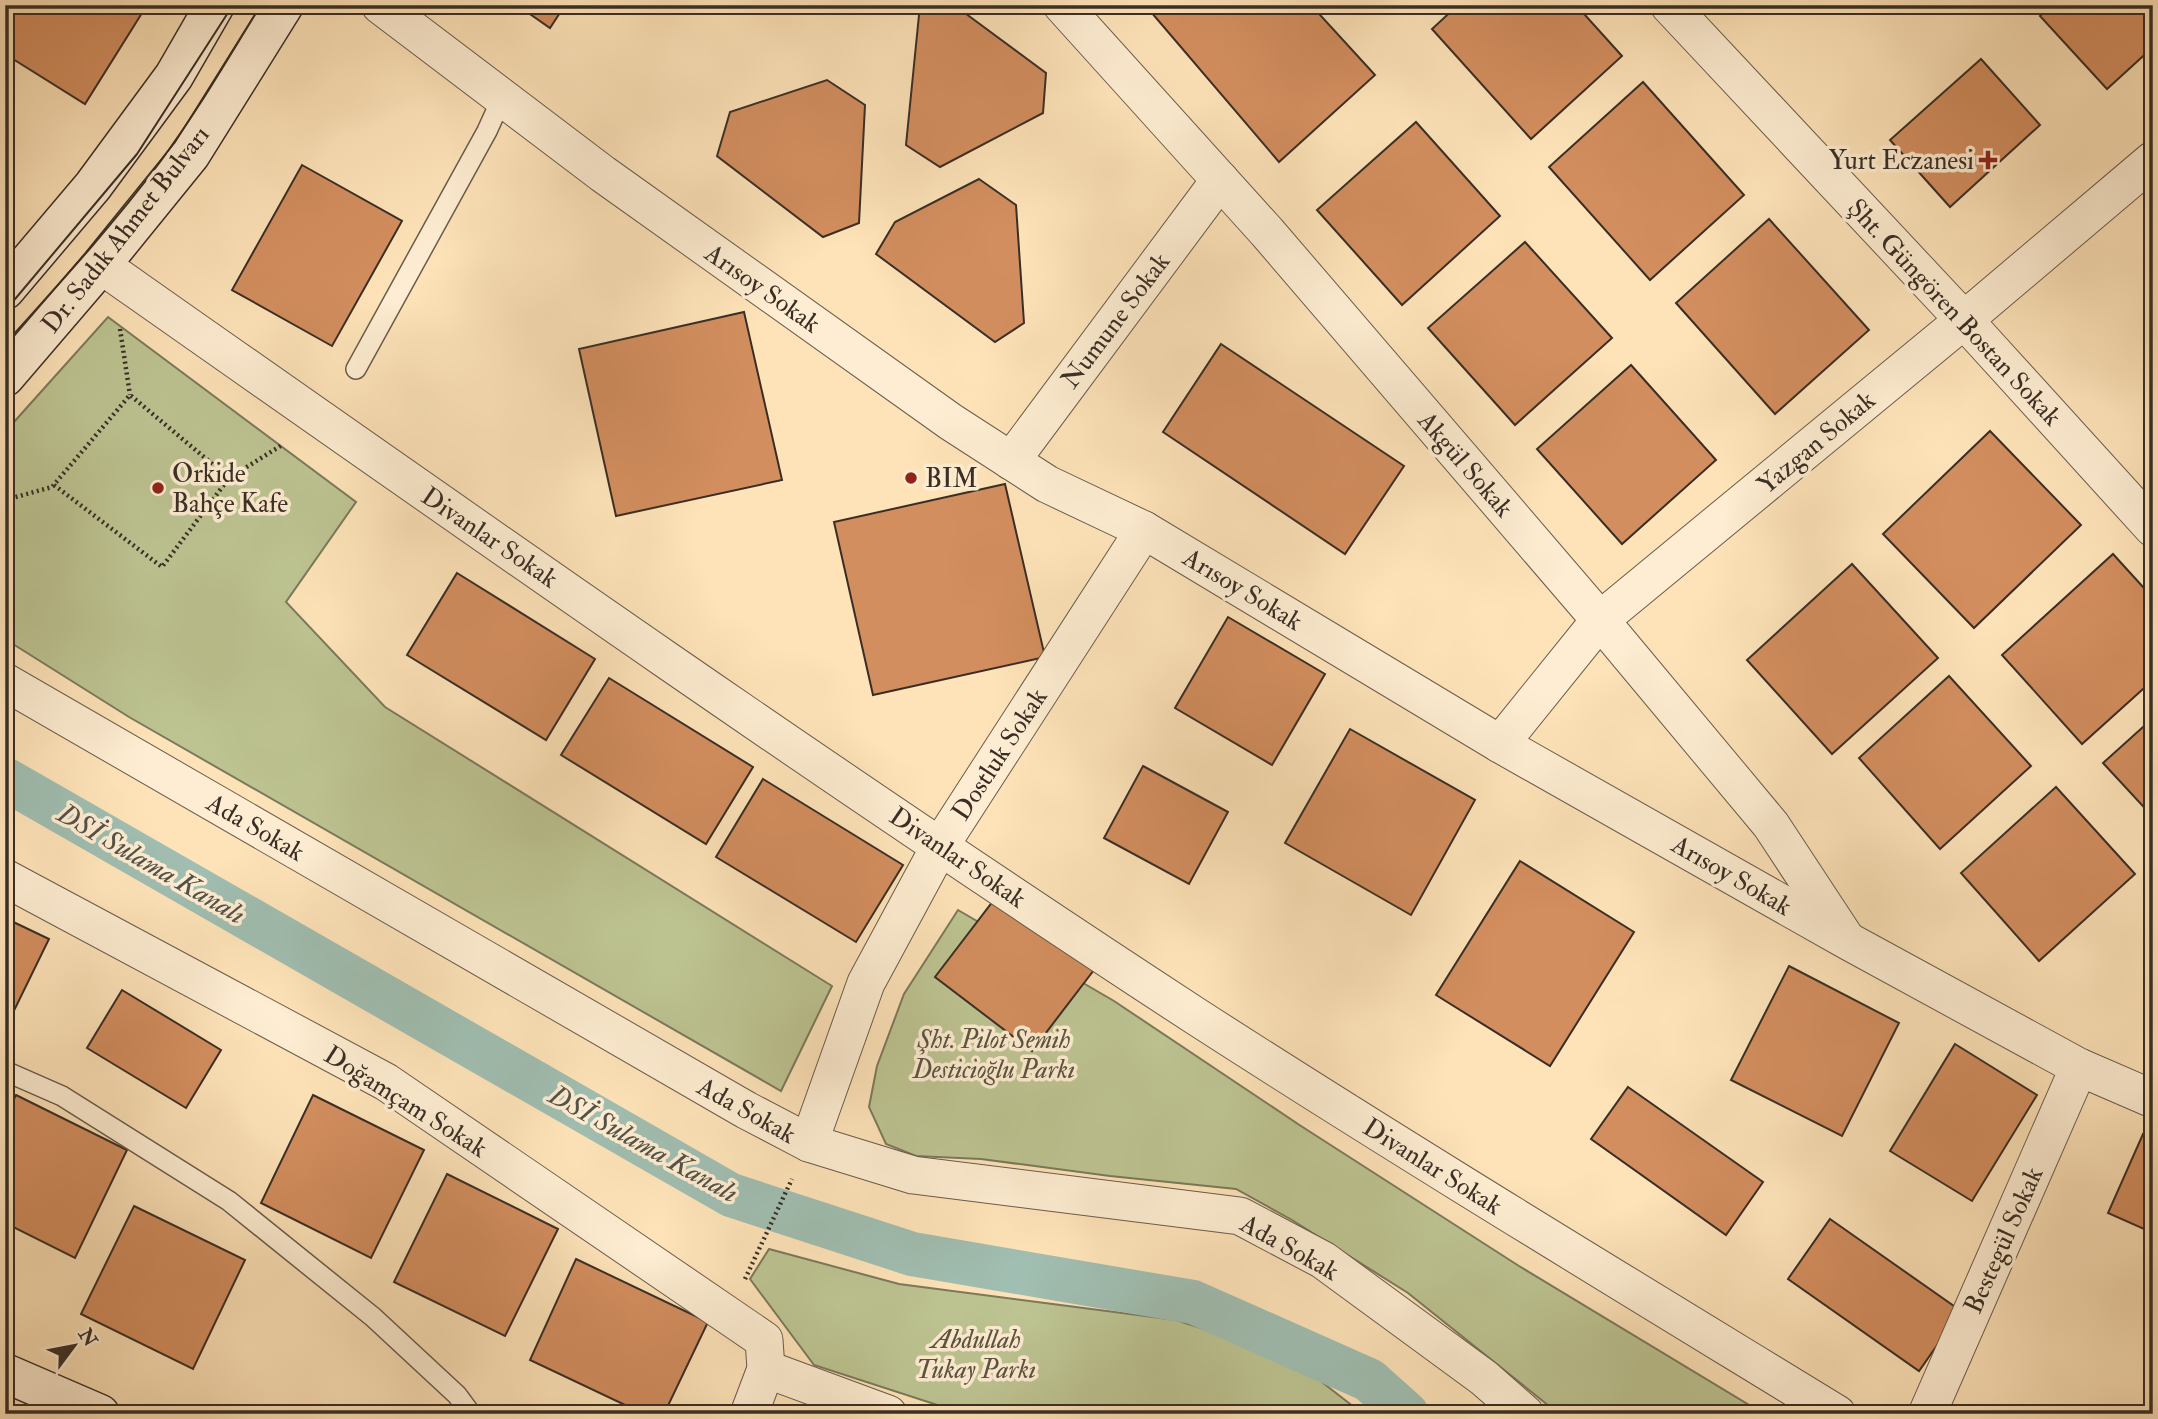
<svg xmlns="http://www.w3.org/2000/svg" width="2158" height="1419" viewBox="0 0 2158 1419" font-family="'IM FELL Double Pica',serif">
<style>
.green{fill:#bdc492;stroke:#7b795c;stroke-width:2}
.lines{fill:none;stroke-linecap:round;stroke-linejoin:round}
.canal{stroke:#a0beb1;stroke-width:44}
.building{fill:#d38e5f;stroke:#392e26;stroke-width:2}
.lane-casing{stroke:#6a5b4b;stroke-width:22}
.street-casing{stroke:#6a5b4b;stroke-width:39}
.secondary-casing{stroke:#392e26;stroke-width:41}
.path{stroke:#392e26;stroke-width:4.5;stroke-dasharray:2 3.5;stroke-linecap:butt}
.lane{stroke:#feedd2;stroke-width:19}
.street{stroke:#feedd2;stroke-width:37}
.secondary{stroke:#feedd2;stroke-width:38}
.tram{stroke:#392e26;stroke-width:2}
.poi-dot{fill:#8f2418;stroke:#feedd2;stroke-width:2.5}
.labels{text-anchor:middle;stroke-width:7;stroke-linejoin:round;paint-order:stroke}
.poi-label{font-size:26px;fill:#392e26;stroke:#feedd2;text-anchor:start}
.street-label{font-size:26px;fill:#392e26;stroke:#feedd2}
.park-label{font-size:26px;font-style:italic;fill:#5a5441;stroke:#feedd2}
.water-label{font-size:28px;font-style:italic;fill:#535249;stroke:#feedd2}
</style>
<rect width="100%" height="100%" fill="#fee3b9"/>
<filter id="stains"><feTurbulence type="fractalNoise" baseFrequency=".00286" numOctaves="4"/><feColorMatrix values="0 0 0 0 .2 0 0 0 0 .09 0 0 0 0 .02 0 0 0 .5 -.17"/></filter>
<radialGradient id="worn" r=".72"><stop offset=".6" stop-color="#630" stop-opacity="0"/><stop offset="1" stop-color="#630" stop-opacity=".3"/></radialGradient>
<!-- green -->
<g class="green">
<path d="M108,317L356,502L286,602L385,707L832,986L781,1091L129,717L5,639V432Z"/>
<path d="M958,910L1114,1001L1301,1126L1519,1266L1764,1414H1559L1408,1293L1292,1220L1236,1189L1110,1176L981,1159L916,1156L886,1144L869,1107L877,1066L904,994Z"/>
<path d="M769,1249L899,1284L1176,1320L1228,1337L1318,1379L1363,1414H965L814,1365L750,1279Z"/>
</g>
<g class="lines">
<!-- canal -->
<path class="canal" d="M5,779L731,1195L912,1254L1193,1302L1369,1380L1407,1414"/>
</g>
<!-- building -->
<g class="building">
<path d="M5,5H147L85,104L5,54Z"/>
<path d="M517,5H565L550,28Z"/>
<path d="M920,5H954L1046,73L1043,113L940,167L906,145Z"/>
<path d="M1145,5H1311L1375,75L1279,162Z"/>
<path d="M1458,5H1576L1622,56L1531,139L1432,29Z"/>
<path d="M2051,5H2153V47L2107,89L2040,16Z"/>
<path d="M1981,59L2040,125L1950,207L1890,140Z"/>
<path d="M827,80L865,105L859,223L823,237L717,156L730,112Z"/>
<path d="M1643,82L1744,195L1650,280L1549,167Z"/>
<path d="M1416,122L1500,216L1402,305L1317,210Z"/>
<path d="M302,165L402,221L332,346L232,290Z"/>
<path d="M979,179L1016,205L1024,323L995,342L876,254L895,222Z"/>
<path d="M1769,219L1869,330L1775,414L1676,303Z"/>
<path d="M1525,242L1612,338L1515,425L1428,328Z"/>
<path d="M744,312L782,480L616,516L579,349Z"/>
<path d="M1221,344L1404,466L1345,554L1163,432Z"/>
<path d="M1631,365L1716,460L1622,544L1537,449Z"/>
<path d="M1990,431L2081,525L1974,628L1883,534Z"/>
<path d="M1005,484L1045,657L873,695L834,522Z"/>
<path d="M2113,554L2153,598V680L2082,744L2002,655Z"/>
<path d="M1852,564L1938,658L1832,754L1747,660Z"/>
<path d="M457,573L595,659L546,740L407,655Z"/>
<path d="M1228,617L1325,674L1272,765L1175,708Z"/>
<path d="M1949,676L2031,766L1940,849L1859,758Z"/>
<path d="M609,678L753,767L706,844L561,755Z"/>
<path d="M2153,718V817L2103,763Z"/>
<path d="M1350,729L1475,800L1411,915L1285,843Z"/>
<path d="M1143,766L1228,812L1189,884L1104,838Z"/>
<path d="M763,779L903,865L856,942L716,857Z"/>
<path d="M2056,787L2135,874L2039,961L1961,873Z"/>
<path d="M1520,861L1634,932L1550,1066L1436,995Z"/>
<path d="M1000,892L1097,966L1032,1051L935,977Z"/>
<path d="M5,918L49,939L5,1029Z"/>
<path d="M1789,966L1899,1023L1842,1136L1731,1080Z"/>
<path d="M122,990L221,1050L186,1108L87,1048Z"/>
<path d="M1955,1044L2037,1095L1972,1201L1890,1151Z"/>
<path d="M1628,1087L1763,1182L1726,1235L1591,1139Z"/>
<path d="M16,1095L127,1150L75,1258L5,1223V1117Z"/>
<path d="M313,1095L424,1150L371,1258L261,1203Z"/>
<path d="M2143,1134L2153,1138V1233L2108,1213Z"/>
<path d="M447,1174L558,1229L505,1336L394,1282Z"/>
<path d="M134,1206L245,1260L193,1369L81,1314Z"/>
<path d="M1830,1219L1961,1311L1919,1371L1788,1279Z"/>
<path d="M576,1259L708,1322L664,1414H644L530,1360Z"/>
</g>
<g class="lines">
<!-- lane casing -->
<g class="lane-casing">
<g id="lane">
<path d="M356,369L487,131L502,98"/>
<path d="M5,1071L62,1096L229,1201L373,1317L457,1395L471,1414"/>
</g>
</g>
<!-- street casing -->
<g class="street-casing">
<g id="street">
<path d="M380,5L603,174L951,422L1047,484L1144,530L1500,744L1848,941L2079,1067L2153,1099"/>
<path d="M1062,5L1267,232L1600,620L1771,825L1844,936"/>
<path d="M1669,5L1964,320L2153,528"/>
<path d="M101,265C464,520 826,775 1197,1017C1408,1153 1623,1283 1837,1414"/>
<path d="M1011,461L1220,180"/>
<path d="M5,682L746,1110L809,1143L913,1175L1240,1216L1323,1260L1484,1378L1525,1414"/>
<path d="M1500,744L1600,620L1964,320L2153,160"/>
<path d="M5,878L386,1082L764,1340L766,1369L749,1414"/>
<path d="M809,1143L866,983L940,846L1144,530"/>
<path d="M766,1369L888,1414"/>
<path d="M1927,1414L2079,1067"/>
</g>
</g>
<!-- secondary casing -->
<g class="secondary-casing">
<g id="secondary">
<path d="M5,290L93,186L174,76L215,5"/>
<path d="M5,377L101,265L191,154L284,5"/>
<path d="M5,1373L100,1414"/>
</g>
</g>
<!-- path -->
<g class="path">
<path d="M120,329L130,395"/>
<path d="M54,485L162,567L229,478"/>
<path d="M5,500L52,487L130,395L229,478L282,445"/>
<path d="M745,1279L792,1179"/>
</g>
<!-- lane -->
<use href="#lane" class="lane"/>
<!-- street -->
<use href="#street" class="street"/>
<!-- secondary -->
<use href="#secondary" class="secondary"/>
<!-- tram -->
<g class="tram">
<path d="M5,311L137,154L233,5"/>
<path d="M5,344C58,285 113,225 160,162C197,112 228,58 261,5"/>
</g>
</g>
<!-- markers -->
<g class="poi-dot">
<path d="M1984.5 149.5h7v7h7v7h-7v7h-7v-7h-7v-7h7z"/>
<circle cx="911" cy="478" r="7"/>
<circle cx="158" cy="488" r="7"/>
</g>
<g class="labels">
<!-- poi labels -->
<g class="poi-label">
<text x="1974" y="169" text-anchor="end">Yurt Eczanesi</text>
<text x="172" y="482">Orkide<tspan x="172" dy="30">Bahçe Kafe</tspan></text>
<text x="925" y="487">BIM</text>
</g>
<!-- street labels -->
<g class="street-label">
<text transform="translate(125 229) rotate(-52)" y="9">Dr. Sadık Ahmet Bulvarı</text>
<text transform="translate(763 288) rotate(35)" y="9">Arısoy Sokak</text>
<text transform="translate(1955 312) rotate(47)" y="9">Şht. Güngören Bostan Sokak</text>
<text transform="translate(1115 320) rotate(-53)" y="9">Numune Sokak</text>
<text transform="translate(1816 442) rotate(-40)" y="9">Yazgan Sokak</text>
<text transform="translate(1466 464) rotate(49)" y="9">Akgül Sokak</text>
<text transform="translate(490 537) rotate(34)" y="9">Divanlar Sokak</text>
<text transform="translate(1243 589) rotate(31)" y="9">Arısoy Sokak</text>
<text transform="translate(999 754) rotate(-57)" y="9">Dostluk Sokak</text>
<text transform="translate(256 827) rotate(30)" y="9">Ada Sokak</text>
<text transform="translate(958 857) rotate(34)" y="9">Divanlar Sokak</text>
<text transform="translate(1732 875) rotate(30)" y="9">Arısoy Sokak</text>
<text transform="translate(406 1101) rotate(32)" y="9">Doğamçam Sokak</text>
<text transform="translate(747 1110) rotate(29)" y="9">Ada Sokak</text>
<text transform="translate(1433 1166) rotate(32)" y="9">Divanlar Sokak</text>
<text transform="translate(2003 1240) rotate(-66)" y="9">Bestegül Sokak</text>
<text transform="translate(1290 1247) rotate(29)" y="9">Ada Sokak</text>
</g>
<!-- park labels -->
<g class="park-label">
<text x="994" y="1048">Şht. Pilot Semih<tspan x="994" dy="30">Desticioğlu Parkı</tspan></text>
<text x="976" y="1348">Abdullah<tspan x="976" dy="30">Tukay Parkı</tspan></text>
</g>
<!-- water labels -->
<g class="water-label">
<text transform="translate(152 863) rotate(30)" y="10">DSİ Sulama Kanalı</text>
<text transform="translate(644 1143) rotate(29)" y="10">DSİ Sulama Kanalı</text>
</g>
</g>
<!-- margin -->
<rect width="2158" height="1419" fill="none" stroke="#fee3b9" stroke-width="28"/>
<rect x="7" y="7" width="2144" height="1405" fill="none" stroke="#392e26" stroke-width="3.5"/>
<rect x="14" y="14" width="2130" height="1391" fill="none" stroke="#392e26" stroke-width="2"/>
<!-- north arrow -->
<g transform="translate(74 1346) rotate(58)" stroke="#feedd2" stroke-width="5" paint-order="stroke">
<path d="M0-5L12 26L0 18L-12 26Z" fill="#392e26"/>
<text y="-10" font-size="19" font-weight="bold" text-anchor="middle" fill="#392e26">N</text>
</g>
<rect width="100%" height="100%" filter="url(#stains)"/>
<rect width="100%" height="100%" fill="url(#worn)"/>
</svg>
